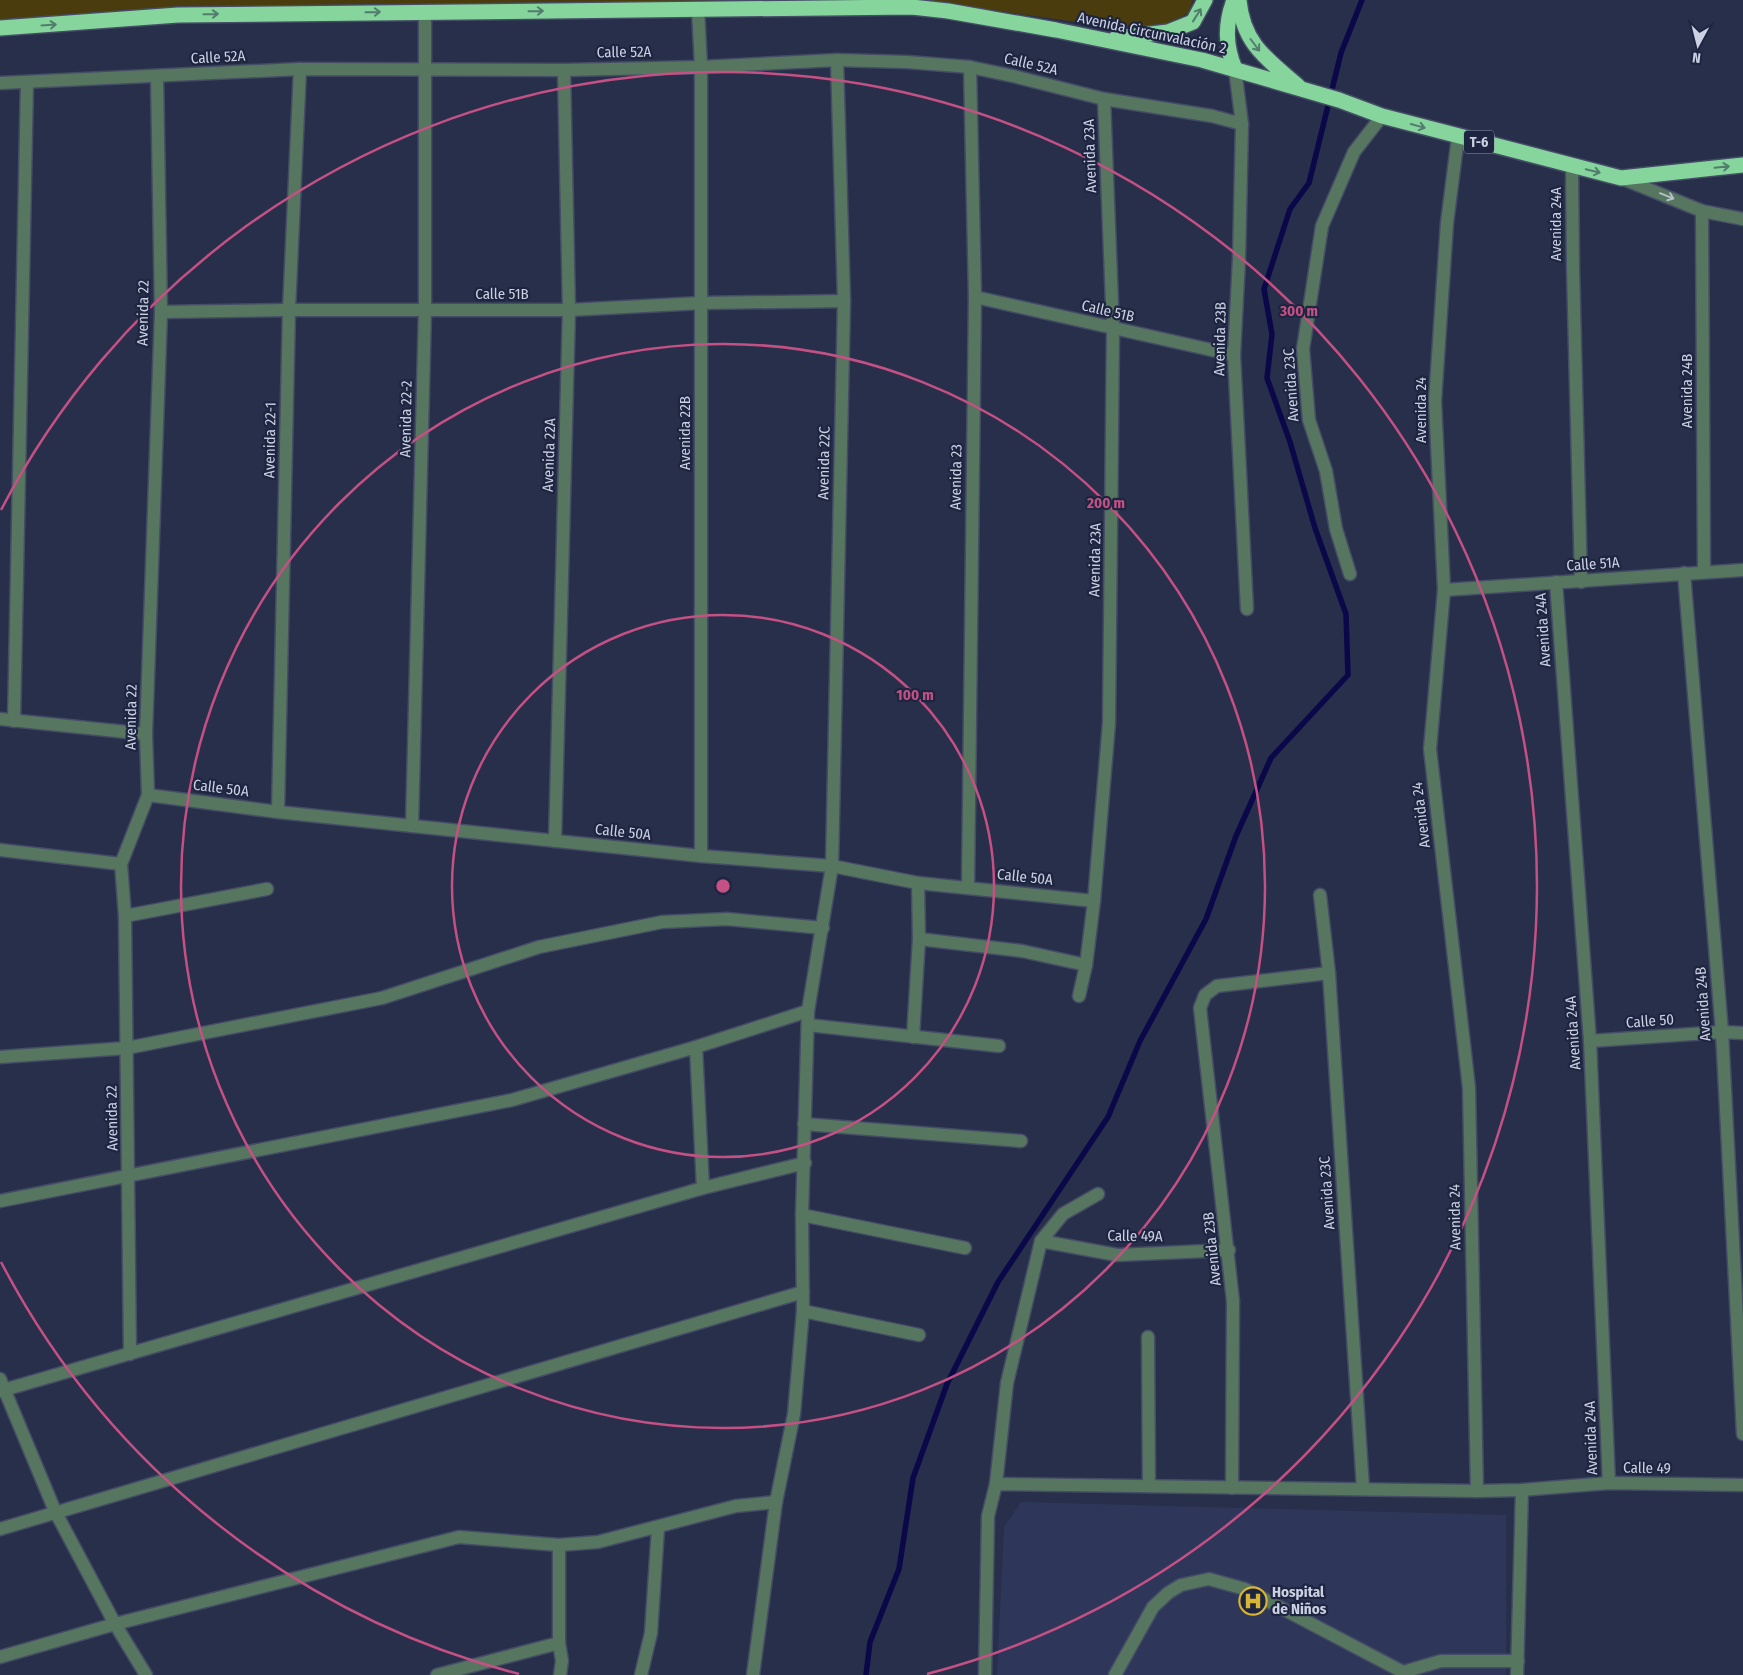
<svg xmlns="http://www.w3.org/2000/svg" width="1743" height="1675" viewBox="0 0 1743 1675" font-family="'Fira Sans Condensed',sans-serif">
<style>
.built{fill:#2e3759}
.green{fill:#4a3c0c}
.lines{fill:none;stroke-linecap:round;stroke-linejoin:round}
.stream{stroke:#0b0849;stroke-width:5.5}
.minor-casing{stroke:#454c66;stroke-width:15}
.highway-casing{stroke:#454c66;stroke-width:18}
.minor{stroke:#57765f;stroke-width:12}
.highway{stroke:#85d59c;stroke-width:15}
.oneway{stroke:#527d6e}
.oneway2{stroke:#b4bfc9}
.ring{fill:none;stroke:#c55084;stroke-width:2.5}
.labels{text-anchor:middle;stroke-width:4.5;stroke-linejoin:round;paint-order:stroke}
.shield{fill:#1e2540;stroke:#979db2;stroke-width:1}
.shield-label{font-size:14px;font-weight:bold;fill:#cbd1e3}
.street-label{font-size:15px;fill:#cbd1e3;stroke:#1e2540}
.poi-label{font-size:15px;font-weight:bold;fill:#cbd1e3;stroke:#1e2540;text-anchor:start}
.centre{fill:#c55084;stroke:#1e2540;stroke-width:2.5}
.ring-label{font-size:15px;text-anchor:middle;font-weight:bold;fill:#c55084;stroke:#1e2540;stroke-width:4.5;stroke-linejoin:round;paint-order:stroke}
</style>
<rect width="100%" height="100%" fill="#282f4b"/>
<!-- built -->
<path class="built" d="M1021,1502L1506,1515V1675H997L1004,1527Z"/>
<!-- green -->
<g class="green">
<path d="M0,0H816L176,9L0,22Z"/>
<path d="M921,0H1193L1188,13L1165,26L1112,27Z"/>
</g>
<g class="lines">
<!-- stream -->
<path class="stream" d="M866,1675L870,1642L899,1569L913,1478L947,1384L998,1282L1108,1117L1140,1041L1206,919L1236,836L1271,758L1348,675L1346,614L1315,528L1290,442L1267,378L1272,334L1264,289L1290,209L1309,183L1341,53L1362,0"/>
<!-- minor casing -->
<g class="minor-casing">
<g id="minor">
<path d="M698,9L701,67V856"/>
<path d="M1235,69L1242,124L1239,259L1234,355L1247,609"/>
<path d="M0,83L300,69L564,70L701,67L837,60L907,62L970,67L1017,77L1104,99L1212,116L1242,124"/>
<path d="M1458,137L1447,223L1435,401L1444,590L1430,749L1469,1088L1477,1491"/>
<path d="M1572,167L1573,268L1581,582"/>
<path d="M1621,178L1702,211L1743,219"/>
<path d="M1702,211L1704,572"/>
<path d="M975,297L1234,355"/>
<path d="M161,312L289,310H569L701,303L844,301"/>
<path d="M1684,573L1722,1032L1743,1434"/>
<path d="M1350,574L1336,529L1326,471L1309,420L1303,349L1322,226L1354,152L1382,116"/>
<path d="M1556,582L1590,1041L1609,1483"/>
<path d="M1444,590L1743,570"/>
<path d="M0,719L146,734"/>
<path d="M14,721L27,82"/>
<path d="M148,795L278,812L701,856L832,866L918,883L1094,901"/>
<path d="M278,812L289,310L300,69"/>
<path d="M412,826L425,310V12"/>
<path d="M555,841L569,310L564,70"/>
<path d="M0,850L121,864"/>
<path d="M968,887L975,297L970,67"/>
<path d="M1320,895L1329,973L1363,1488"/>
<path d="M125,916L267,889"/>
<path d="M919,939L1022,951L1086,965"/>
<path d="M1079,996L1086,965L1094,901L1109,723L1113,329L1104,99"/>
<path d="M808,1025L999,1046"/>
<path d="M913,1037L919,939L918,883"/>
<path d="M1590,1041L1722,1032L1743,1033"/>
<path d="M696,1047L703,1188"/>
<path d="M0,1057L127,1048L382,998L539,947L662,922L727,919L823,928"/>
<path d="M804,1124L1021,1141"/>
<path d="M0,1201L512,1100L696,1047L808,1011"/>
<path d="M802,1215L965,1248"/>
<path d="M1041,1241L1117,1255L1229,1250"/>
<path d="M803,1311L919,1335"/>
<path d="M1148,1337L1149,1486"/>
<path d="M130,1354L125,916L121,864L148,795L146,734L161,312L157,76"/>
<path d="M0,1379L55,1511L115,1624L146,1675"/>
<path d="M0,1391L703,1188L805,1163"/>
<path d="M996,1484L1007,1383L1041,1241L1063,1214L1098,1194"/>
<path d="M1232,1488L1233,1301L1200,1008L1205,995L1217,986L1329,973"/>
<path d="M0,1529L803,1292"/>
<path d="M559,1545V1643L562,1661L560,1675"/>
<path d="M0,1657L115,1624L459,1537L559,1545L598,1542L736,1506L776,1502"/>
<path d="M437,1675L559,1643"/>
<path d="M641,1675L651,1633L658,1528"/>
<path d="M753,1675L776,1502L794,1414L803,1311L802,1215L808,1011L832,866L844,301L837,60"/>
<path d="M985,1675L988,1516L996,1484L1477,1491L1522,1490L1609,1483L1743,1485"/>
<path d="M1115,1675L1153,1607L1168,1593L1181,1585L1209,1579L1245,1589L1403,1672"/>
<path d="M1402,1675L1403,1672L1441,1661H1518"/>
<path d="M1517,1675L1522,1490"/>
</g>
</g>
<!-- highway casing -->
<g class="highway-casing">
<g id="highway">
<path d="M1234,0C1225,24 1225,45 1235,69"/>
<path d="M1239,0C1243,44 1267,59 1298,86"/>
<path d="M0,28L178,15L912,7L948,11L1056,30L1202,60L1339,100L1382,116L1621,178L1743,165"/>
<path d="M1116,38L1168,32L1193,22L1205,0"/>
</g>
</g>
<!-- minor -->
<use href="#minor" class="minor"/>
<!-- highway -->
<use href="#highway" class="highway"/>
</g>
<!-- one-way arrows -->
<defs><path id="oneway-shaft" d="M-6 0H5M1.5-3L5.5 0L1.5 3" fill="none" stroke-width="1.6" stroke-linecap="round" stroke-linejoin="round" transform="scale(1.25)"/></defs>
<g class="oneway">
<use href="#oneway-shaft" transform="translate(536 11) rotate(-1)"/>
<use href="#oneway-shaft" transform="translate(373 12) rotate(-1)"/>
<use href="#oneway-shaft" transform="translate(211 14) rotate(-1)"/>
<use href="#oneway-shaft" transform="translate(1197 15) rotate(-58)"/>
<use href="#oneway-shaft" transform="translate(49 25) rotate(-4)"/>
<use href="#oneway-shaft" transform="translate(1255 45) rotate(53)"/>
<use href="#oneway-shaft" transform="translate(1418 126) rotate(15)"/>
<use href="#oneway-shaft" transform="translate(1722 167) rotate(-6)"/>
<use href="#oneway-shaft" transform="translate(1593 171) rotate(14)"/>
</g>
<use class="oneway2" href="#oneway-shaft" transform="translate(1667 196) rotate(22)"/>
<!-- distance rings -->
<g class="ring">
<circle cx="723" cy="886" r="271"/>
<circle cx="723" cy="886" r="542"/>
<path d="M519 1674A814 814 0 0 1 1 1262M1 510A814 814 0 1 1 927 1674"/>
</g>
<!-- icons -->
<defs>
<g id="hospital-ring" transform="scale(1.4375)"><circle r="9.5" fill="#1e2540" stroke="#d8b434" stroke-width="1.5"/><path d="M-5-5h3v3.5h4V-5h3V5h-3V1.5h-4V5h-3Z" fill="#d8b434"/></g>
</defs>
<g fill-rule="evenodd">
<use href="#hospital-ring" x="1253" y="1601"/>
</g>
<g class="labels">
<!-- shield labels -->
<rect class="shield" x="1464" y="130.5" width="30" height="23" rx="4"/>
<g class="shield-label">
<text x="1479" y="147">T-6</text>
</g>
<!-- street labels -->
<g class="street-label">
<text transform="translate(1152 33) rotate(12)" y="5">Avenida Circunvalación 2</text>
<text transform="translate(624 52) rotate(-1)" y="5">Calle 52A</text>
<text transform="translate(218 57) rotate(-3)" y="5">Calle 52A</text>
<text transform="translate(1031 64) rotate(13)" y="5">Calle 52A</text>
<text transform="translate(1090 156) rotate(-92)" y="5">Avenida 23A</text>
<text transform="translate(1556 224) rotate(-90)" y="5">Avenida 24A</text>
<text x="502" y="299">Calle 51B</text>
<text transform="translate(1108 311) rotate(13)" y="5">Calle 51B</text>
<text transform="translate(143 313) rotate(-89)" y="5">Avenida 22</text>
<text transform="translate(1220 339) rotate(-89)" y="5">Avenida 23B</text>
<text transform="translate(1291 385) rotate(-94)" y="5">Avenida 23C</text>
<text transform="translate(1687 391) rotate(-90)" y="5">Avenida 24B</text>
<text transform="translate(1421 410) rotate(-90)" y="5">Avenida 24</text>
<text transform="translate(406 419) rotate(-89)" y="5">Avenida 22-2</text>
<text transform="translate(685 433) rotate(-90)" y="5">Avenida 22B</text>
<text transform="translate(270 440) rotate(-89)" y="5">Avenida 22-1</text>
<text transform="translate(549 455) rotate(-88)" y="5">Avenida 22A</text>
<text transform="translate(824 463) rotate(-89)" y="5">Avenida 22C</text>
<text transform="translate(956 477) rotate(-89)" y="5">Avenida 23</text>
<text transform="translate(1095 560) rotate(-89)" y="5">Avenida 23A</text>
<text transform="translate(1593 564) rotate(-4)" y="5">Calle 51A</text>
<text transform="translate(1543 630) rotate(-94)" y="5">Avenida 24A</text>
<text transform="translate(131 717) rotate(-89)" y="5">Avenida 22</text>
<text transform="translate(221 788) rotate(7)" y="5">Calle 50A</text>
<text transform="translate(1421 815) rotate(-97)" y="5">Avenida 24</text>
<text transform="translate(623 832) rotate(6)" y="5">Calle 50A</text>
<text transform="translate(1025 877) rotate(6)" y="5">Calle 50A</text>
<text transform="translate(1703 1004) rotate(-94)" y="5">Avenida 24B</text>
<text transform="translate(1650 1021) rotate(-4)" y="5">Calle 50</text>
<text transform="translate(1573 1033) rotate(-94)" y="5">Avenida 24A</text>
<text transform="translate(112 1118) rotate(-91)" y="5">Avenida 22</text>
<text transform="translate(1327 1193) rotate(-94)" y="5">Avenida 23C</text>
<text transform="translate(1455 1217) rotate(-91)" y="5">Avenida 24</text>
<text transform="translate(1135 1236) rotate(1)" y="5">Calle 49A</text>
<text transform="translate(1212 1249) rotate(-96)" y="5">Avenida 23B</text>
<text transform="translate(1591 1438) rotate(-92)" y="5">Avenida 24A</text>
<text transform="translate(1647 1468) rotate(1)" y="5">Calle 49</text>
</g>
<!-- poi labels -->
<g class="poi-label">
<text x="1272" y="1597">Hospital<tspan x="1272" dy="17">de Niños</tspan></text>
</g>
</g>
<circle cx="723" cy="886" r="8" class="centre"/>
<g class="ring-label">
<text x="1299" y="316">300 m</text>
<text x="1106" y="508">200 m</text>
<text x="915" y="700">100 m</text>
</g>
<!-- north arrow -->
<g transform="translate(1698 45) rotate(187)" stroke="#1e2540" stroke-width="4" paint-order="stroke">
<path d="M0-4L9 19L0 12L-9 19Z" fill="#cbd1e3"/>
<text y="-8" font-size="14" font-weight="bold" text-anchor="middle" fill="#cbd1e3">N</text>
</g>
</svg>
